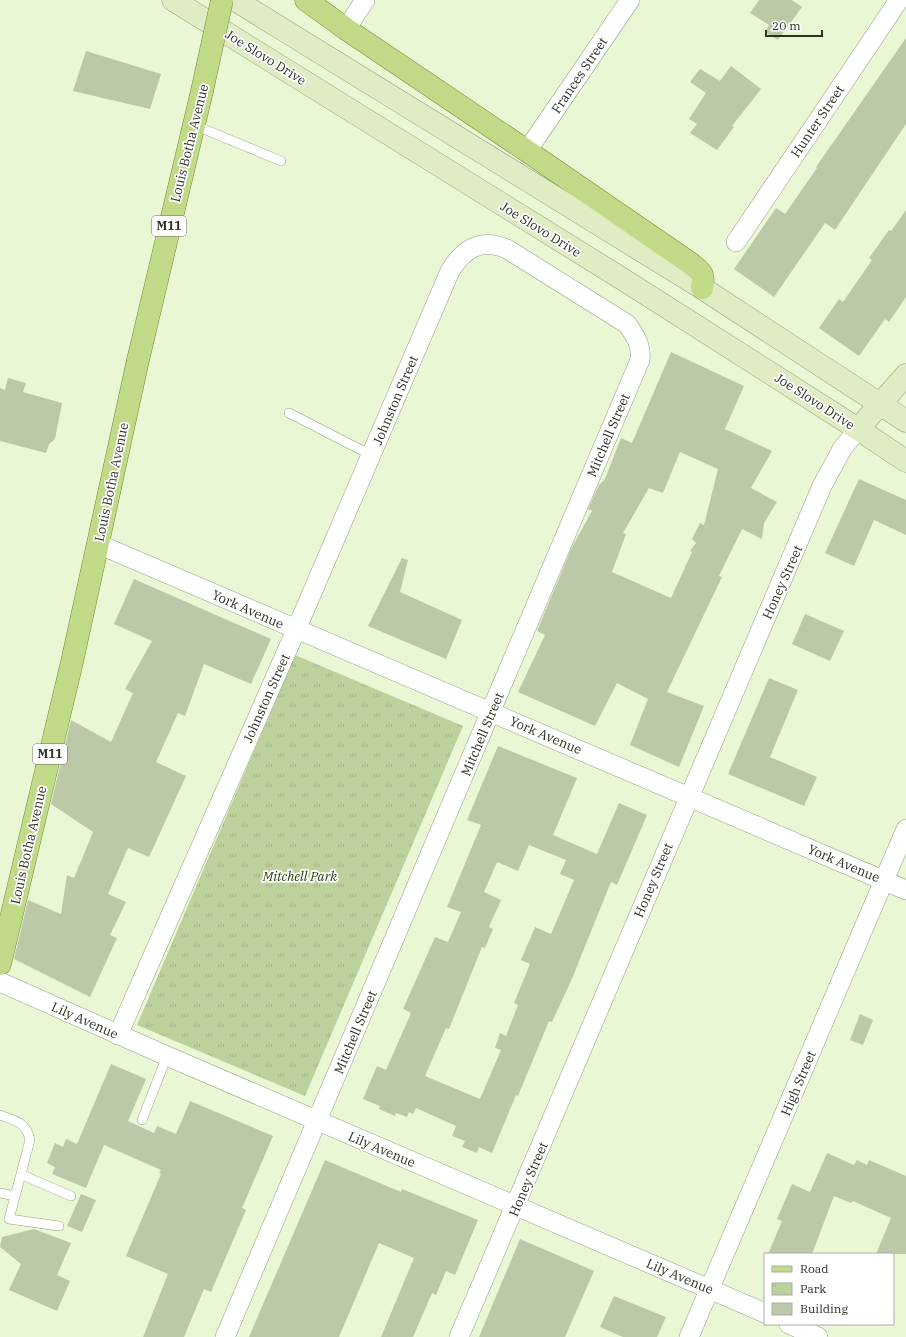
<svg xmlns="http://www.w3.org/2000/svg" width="906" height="1337" viewBox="0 0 906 1337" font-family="'IBM Plex Serif',serif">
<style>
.park{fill:url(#park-tufts)}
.building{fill:#bcc9a8;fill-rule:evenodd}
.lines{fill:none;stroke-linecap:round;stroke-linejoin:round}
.service-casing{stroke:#93a080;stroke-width:10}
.minor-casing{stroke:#93a080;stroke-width:20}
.secondary-casing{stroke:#93a080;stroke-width:23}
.primary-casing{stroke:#728f31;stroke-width:23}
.service{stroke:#fff;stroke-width:9}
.minor{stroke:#fff;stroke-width:19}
.secondary{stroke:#e0ecc3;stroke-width:22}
.primary{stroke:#c1da88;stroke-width:22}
.primary-bridge-casing{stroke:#728f31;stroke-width:23;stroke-linecap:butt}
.primary-bridge{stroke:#c1da88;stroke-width:22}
.labels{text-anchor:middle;stroke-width:3.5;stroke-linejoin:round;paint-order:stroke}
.shield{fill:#fff;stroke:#6c7066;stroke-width:1}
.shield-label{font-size:12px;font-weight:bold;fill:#2d3225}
.street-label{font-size:13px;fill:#2d3225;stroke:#fff}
.park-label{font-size:13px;font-style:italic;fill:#2e3c0f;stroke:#fff}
</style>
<defs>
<pattern id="park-tufts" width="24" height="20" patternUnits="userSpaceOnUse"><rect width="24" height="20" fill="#bdd19d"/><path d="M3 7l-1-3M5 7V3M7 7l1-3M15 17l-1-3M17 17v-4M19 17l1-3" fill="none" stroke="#a3b487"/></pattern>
</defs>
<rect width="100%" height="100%" fill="#eaf7d5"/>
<!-- park -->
<path class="park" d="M295,655L463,726L305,1096L137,1025Z"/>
<!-- building -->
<g class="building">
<path d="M759,0H792L802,7L778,40L765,32L769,25L750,13Z"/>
<path d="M906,38V124L835,230L825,223L774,297L734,269L776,208L785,214L817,168L816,167Z"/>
<path d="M86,51L161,74L150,109L73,91Z"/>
<path d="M731,66L761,89L732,126L734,127L717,150L690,133L697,124L689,119L706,93L690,82L700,69L720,81Z"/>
<path d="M906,210V297L889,322L885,319L859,356L819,328L839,299L843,302L872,260L869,258L889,230L891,231Z"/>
<path d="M671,352L744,386L725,429L772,451L751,488L777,502L764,523L762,539L742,529L719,576L722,577L667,692L704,706L679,767L630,745L648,699L617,683L595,726L518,692L545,635L537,631L572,547L592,511L588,509L599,485L605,479L621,438L632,443ZM680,452L718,469L704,525L700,523L692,539L696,543L690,551L692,552L671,598L612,572L626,534L623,533L649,488L663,493Z"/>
<path d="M8,378L26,383L23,392L62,403L55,439L49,444L46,453L0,441V388L5,390Z"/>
<path d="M859,479L906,500V535L874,520L854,566L825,553Z"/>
<path d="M402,558L408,560L400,592L462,620L446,659L368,626Z"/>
<path d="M134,579L271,639L251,684L204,664L185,716L178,713L156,762L186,776L149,857L128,848L108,894L126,902L110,935L117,938L90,997L14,959L28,900L61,914L67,875L74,878L93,832L51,804L71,720L111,742L133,693L125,689L152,641L114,624Z"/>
<path d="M805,614L844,631L830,661L792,644Z"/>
<path d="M769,678L798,690L770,757L817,777L804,806L728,774Z"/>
<path d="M498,746L577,778L553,835L597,854L619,803L647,815L617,885L611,882L571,981L552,1022L549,1021L518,1096L516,1095L492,1153L479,1147L477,1153L462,1147L465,1141L452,1136L456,1126L416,1108L413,1114L409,1112L407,1117L396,1113L395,1116L379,1109L380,1106L363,1099L377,1066L386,1070L411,1013L403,1009L435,937L448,942L461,912L447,907L481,825L467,820ZM529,845L566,860L560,874L574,880L551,934L535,927L521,960L530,964L514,1003L518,1005L506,1036L500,1033L495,1048L501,1050L480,1099L425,1076L446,1028L449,1029L482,947L485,948L493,929L489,927L501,900L484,892L497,862L518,871Z"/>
<path d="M860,1014L873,1020L863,1045L850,1040Z"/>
<path d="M111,1064L146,1079L128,1121L154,1133L157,1126L176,1134L190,1101L273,1136L242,1208L246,1210L211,1292L204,1289L184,1337H143L168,1274L126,1256L161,1174L159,1173L161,1170L104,1145L86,1188L52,1174L55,1167L47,1163L55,1143L63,1147L66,1139L77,1144Z"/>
<path d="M827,1153L854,1165L857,1160L867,1165L869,1160L906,1176V1254H876L891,1218L853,1201L851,1203L834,1196L812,1254H768L782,1221L777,1219L792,1184L810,1192Z"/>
<path d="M325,1160L401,1192L402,1189L478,1220L455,1275L446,1271L436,1295L432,1293L413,1337H381L414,1258L379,1243L339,1337H249Z"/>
<path d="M81,1194L96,1200L82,1232L67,1226Z"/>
<path d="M34,1229L71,1243L57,1275L70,1281L57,1311L9,1290L21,1264L0,1247L2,1237Z"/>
<path d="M520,1239L594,1271L565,1337H479Z"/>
<path d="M614,1296L666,1317L657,1337H623L600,1327Z"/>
</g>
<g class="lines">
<!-- service casing -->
<g class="service-casing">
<g id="service">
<path d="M194,125L281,161"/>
<path d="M289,413L371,455"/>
<path d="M0,1115C16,1121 26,1122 30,1140L9,1219L59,1226"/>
<path d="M142,1120L167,1056"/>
<path d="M22,1175L71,1196"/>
<path d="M0,1193L15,1196"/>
</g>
</g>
<!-- minor casing -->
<g class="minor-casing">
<g id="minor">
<path d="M346,29L365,0"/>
<path d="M527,151L630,0"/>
<path d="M736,242L899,0"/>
<path d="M98,544L906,890"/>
<path d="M0,982L167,1056L765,1313"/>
<path d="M118,1035L296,630L450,271C464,248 481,238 507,249L627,324C635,335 642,346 640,360L225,1337"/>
<path d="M789,1324L818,1337"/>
<path d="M459,1337L822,486L842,449L858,429"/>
<path d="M689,1337L906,829"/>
</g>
</g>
<!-- secondary casing -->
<g class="secondary-casing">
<g id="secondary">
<path d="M173,0L624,280L858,429L906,461"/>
<path d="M235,0L702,288L906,421"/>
<path d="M858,429L906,375"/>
</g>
</g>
<!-- primary casing -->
<g class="primary-casing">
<g id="primary">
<path d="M306,0L346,29L527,151L690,263C701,272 705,273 702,288"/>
<path d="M0,964L72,662L138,360L202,91"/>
</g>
</g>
<!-- service -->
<use href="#service" class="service"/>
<!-- minor -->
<use href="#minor" class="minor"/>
<!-- secondary -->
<use href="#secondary" class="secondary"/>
<!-- primary -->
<use href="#primary" class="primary"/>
<!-- primary-bridge casing -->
<g class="primary-bridge-casing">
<path id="primary-bridge" d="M202,91L222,0"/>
</g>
<!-- primary-bridge -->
<use href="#primary-bridge" class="primary-bridge"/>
</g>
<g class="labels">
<!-- shield labels -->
<g class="shield">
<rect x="152" y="216" width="34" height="20" rx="3"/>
<rect x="33" y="744" width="34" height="20" rx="3"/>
</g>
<g class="shield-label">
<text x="169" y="230">M11</text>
<text x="50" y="758">M11</text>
</g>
<!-- street labels -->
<g class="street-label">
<text transform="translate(266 57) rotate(32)" y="5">Joe Slovo Drive</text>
<text transform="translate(579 75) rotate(-56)" y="5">Frances Street</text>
<text transform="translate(817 121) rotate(-56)" y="5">Hunter Street</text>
<text transform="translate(189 143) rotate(-76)" y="5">Louis Botha Avenue</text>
<text transform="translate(541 229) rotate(32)" y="5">Joe Slovo Drive</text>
<text transform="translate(395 400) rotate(-67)" y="5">Johnston Street</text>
<text transform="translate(815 401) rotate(33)" y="5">Joe Slovo Drive</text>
<text transform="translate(608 435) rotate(-67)" y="5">Mitchell Street</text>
<text transform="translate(111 482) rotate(-78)" y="5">Louis Botha Avenue</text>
<text transform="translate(782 582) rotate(-66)" y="5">Honey Street</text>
<text transform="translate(248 609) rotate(24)" y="5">York Avenue</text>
<text transform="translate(266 698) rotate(-66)" y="5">Johnston Street</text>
<text transform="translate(482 734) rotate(-67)" y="5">Mitchell Street</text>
<text transform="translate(546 735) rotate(23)" y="5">York Avenue</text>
<text transform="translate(28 845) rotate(-77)" y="5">Louis Botha Avenue</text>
<text transform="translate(844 863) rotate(23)" y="5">York Avenue</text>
<text transform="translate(653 880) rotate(-67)" y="5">Honey Street</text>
<text transform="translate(85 1020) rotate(24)" y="5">Lily Avenue</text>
<text transform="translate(355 1032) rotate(-67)" y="5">Mitchell Street</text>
<text transform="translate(798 1083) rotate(-67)" y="5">High Street</text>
<text transform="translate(382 1149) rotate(23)" y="5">Lily Avenue</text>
<text transform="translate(528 1179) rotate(-67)" y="5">Honey Street</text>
<text transform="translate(680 1276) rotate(23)" y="5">Lily Avenue</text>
</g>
<!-- park labels -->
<g class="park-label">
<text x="300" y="881">Mitchell Park</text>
</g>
</g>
<!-- legend -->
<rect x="764" y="1253" width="130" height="72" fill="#ffffff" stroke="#abada8"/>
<rect x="772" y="1266" width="20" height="6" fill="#c1da88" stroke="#abada8"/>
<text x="800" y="1273" font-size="12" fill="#2d3225">Road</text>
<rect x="772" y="1283" width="20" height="12" fill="url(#park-tufts)" stroke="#abada8"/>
<text x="800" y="1293" font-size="12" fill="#2d3225">Park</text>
<rect x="772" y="1303" width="20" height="12" fill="#bcc9a8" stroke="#abada8"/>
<text x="800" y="1313" font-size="12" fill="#2d3225">Building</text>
<!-- scale -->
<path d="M766 30v6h56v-6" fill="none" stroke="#2d3225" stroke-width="2"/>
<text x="772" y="30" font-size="12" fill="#2d3225" stroke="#ffffff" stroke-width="3" paint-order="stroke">20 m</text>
</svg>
